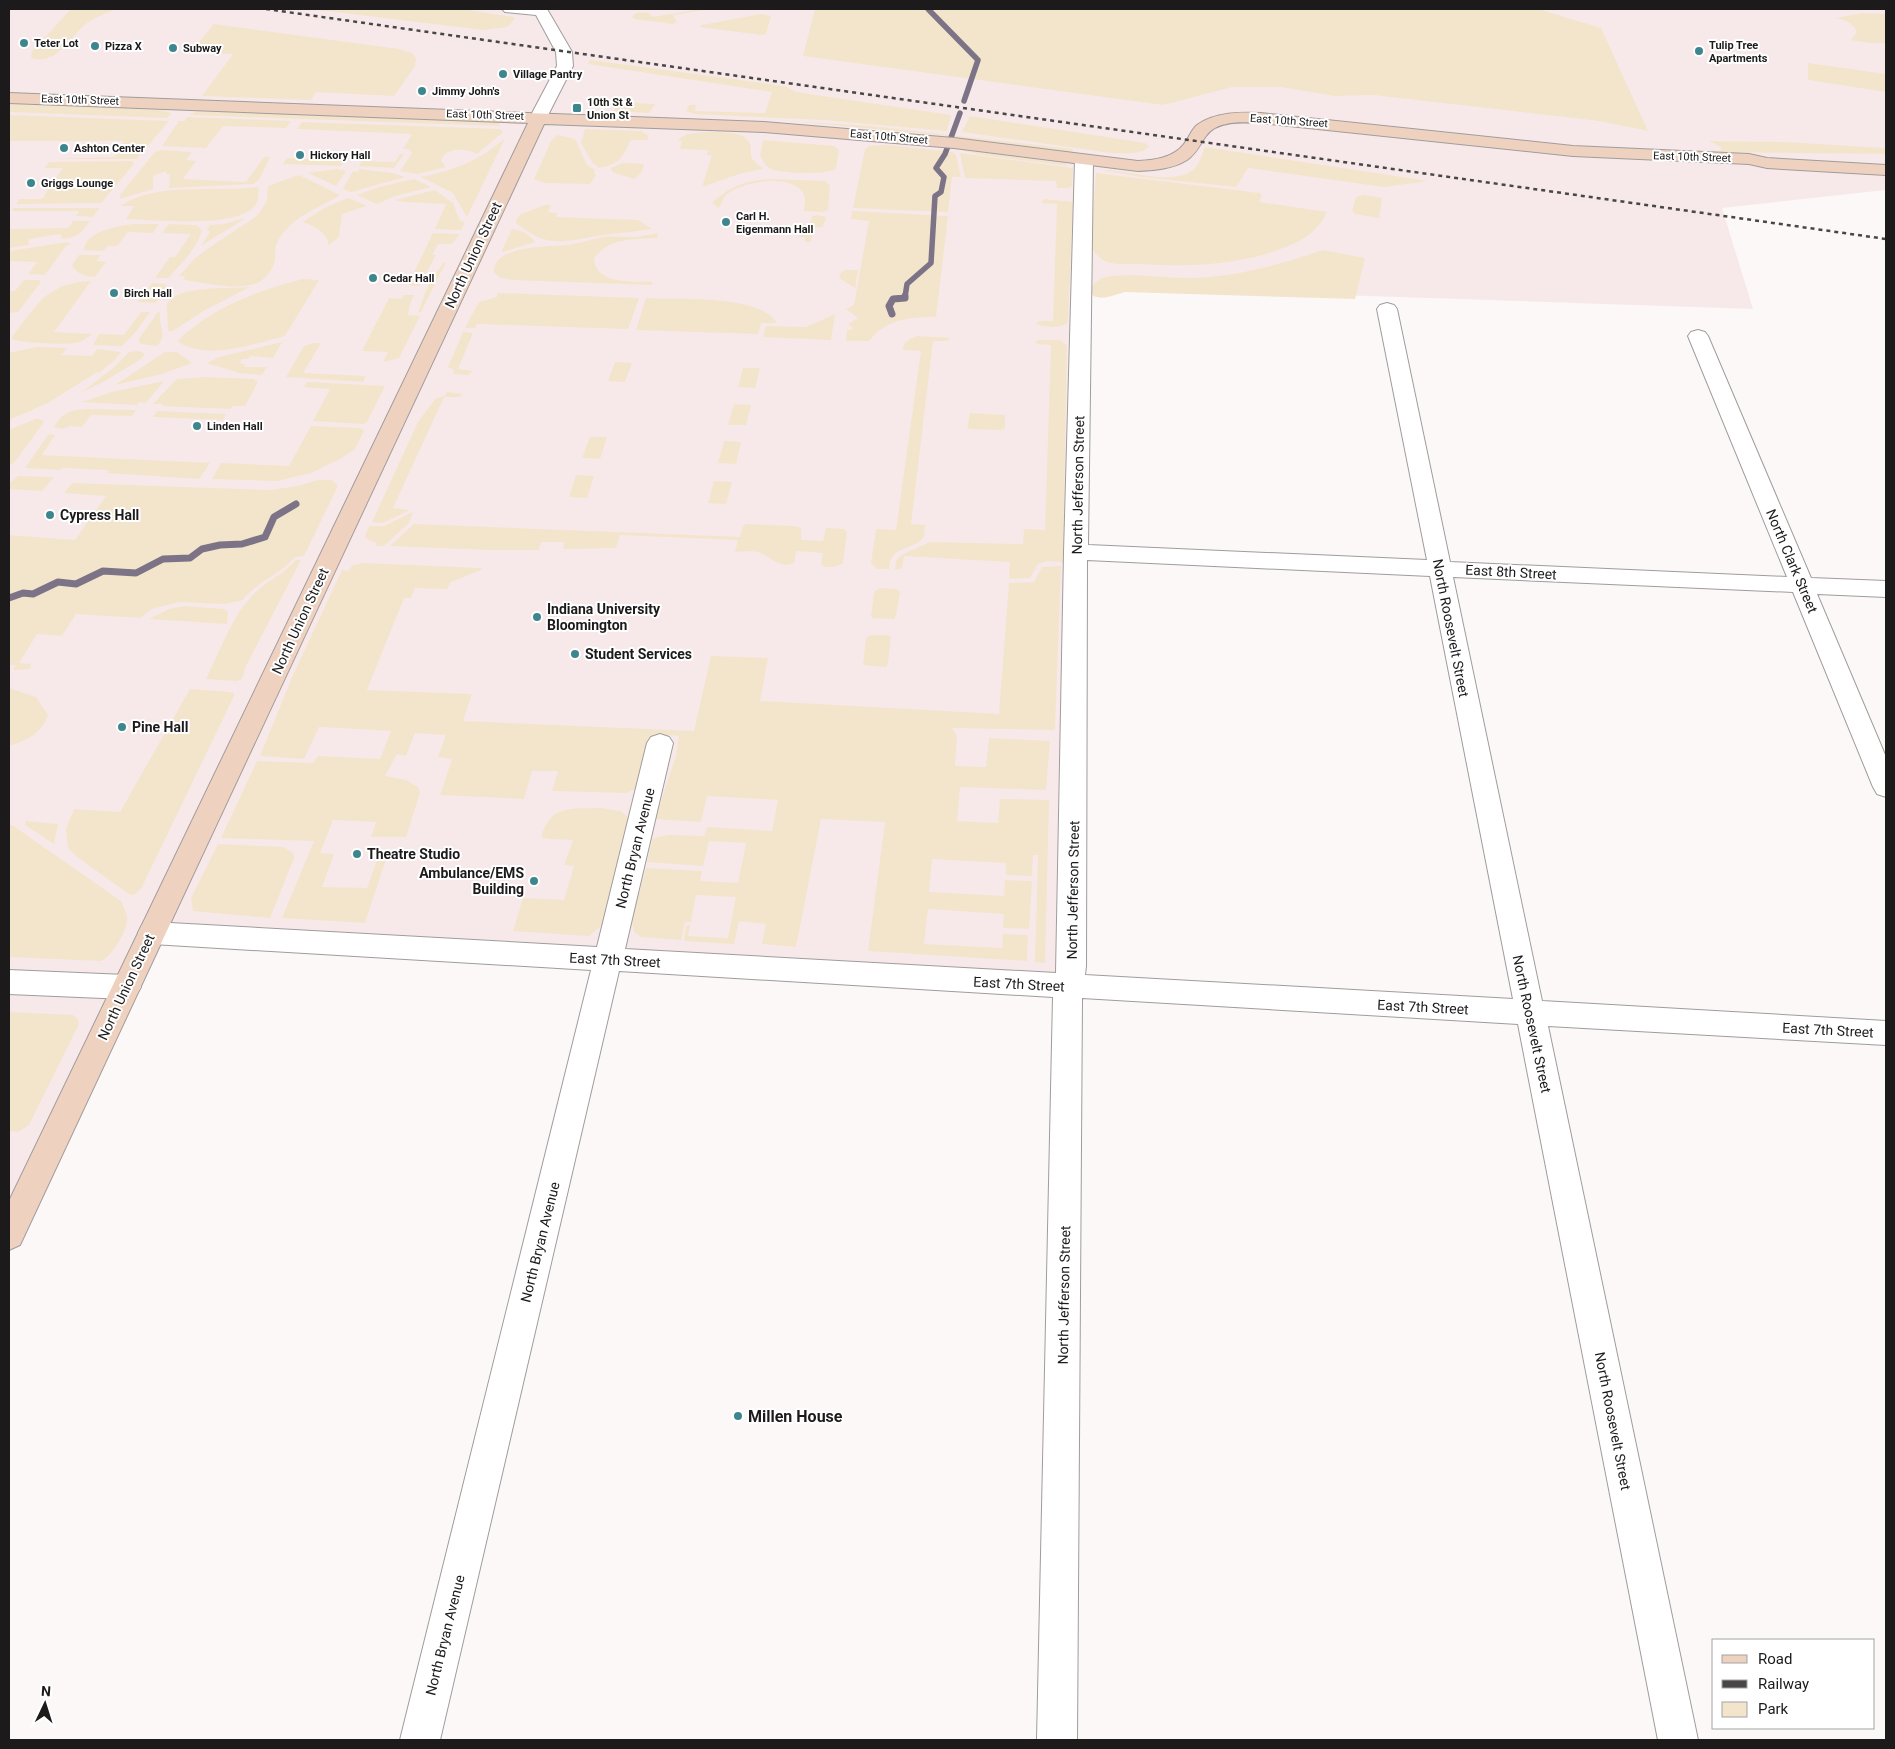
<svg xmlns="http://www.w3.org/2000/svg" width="1895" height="1749" viewBox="0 0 1895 1749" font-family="Roboto,sans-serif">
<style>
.built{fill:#f7e9e9}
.green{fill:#f3e5cb}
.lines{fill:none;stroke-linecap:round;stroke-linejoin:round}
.stream-far1{stroke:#7d7386;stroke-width:5.5}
.stream{stroke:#7d7386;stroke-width:7}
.street-casing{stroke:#a19c9c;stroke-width:2}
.secondary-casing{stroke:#a19c9c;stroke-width:2}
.street{fill:#fff;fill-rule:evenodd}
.secondary{fill:#efd1bf;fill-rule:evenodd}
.rail{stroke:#484646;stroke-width:2.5;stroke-dasharray:4 4;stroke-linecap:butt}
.poi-dot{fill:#3e868d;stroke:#fff;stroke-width:2}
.labels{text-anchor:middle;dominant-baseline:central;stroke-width:4;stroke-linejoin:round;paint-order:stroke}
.far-poi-label{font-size:11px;font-weight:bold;fill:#1c1a1a;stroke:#fff;text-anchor:start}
.far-street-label{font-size:11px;fill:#1c1a1a;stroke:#fff}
.street-label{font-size:14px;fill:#1c1a1a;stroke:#fff}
.poi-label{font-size:14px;font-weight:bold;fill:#1c1a1a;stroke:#fff;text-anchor:start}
.near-poi-label{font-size:16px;font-weight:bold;fill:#1c1a1a;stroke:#fff;text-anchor:start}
</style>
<rect width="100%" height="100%" fill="#fcf8f8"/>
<path class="built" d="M9 9H1886V190L1722 208 1753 309 1073 286 1056 979 141 926 9 1206Z"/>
<path class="green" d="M71 9H115C106 14 95 17 87 23 69 37 58 66 31 58L32 51Z
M310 9H462L514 17V20L507 27 483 30Z
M701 9H710L673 15 677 22 673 24 634 19 632 17 636 13 648 12 652 17Z
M815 9H1538L1601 28 1648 131 1599 121 1373 95 1335 96 1281 87H1232L1163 105 803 56Z
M1863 13 1886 14V43H1869L1851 40 1857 32C1854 23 1845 20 1836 18Z
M761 14 771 16 766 34 762 35 699 27 702 25Z
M214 24 399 49 412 53 416 58 415 66 394 96 316 92 311 100 202 96 233 54 191 52Z
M590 60 769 84 787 87 796 92 951 115 947 131 824 120 694 114 686 111 689 105H696L695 111 765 113 772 92 588 64Z
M1808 63 1886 74V92L1808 80Z
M618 102 655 104 649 113 614 111Z
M9 104 162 110 171 113 167 118 9 112Z
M197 111 498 122 500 126 189 115Z
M9 115 169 121 147 147H121L124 141H9Z
M970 116 1145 143 1149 146C1141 156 1123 153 1111 153L962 132Z
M187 117 291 121 286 128 223 126 206 148 162 146 179 121H185Z
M788 121 872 126 1073 149 1072 152 938 135Z
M302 122 500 129 503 132 477 154C466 148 445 147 441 161L446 167 417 174 400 171 412 153 408 149H403L412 134 297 129Z
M585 129 641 131 649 136 647 140H631C621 159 621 163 599 168L592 162 581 143Z
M704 132C716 132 743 130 749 142 752 147 750 153 752 158 754 163 760 165 763 169L742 173 702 187 712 155H707L708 150 680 149 682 141 677 140 687 134Z
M557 135 575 139 587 165 595 170 594 172 596 175 590 184 544 183 534 179 551 141Z
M505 138 467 217 453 193 421 177C452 171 481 160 505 138Z
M763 140 834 146 839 150 836 169C825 175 779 174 769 168 765 165 762 160 760 155Z
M1709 141 1783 142 1886 148V154L1720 152 1721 147Z
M887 145 953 152 956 155 961 177H952L948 212 853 208 865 149 869 146Z
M1205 147 1428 181 1384 187 1248 168 1236 187 1141 177 1102 170C1125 169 1177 188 1195 168 1200 163 1202 154 1205 147Z
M957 149 1064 163 1069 166 981 155Z
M160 150 192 152 186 160 196 161 183 179 246 182 264 157H270L259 180 253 184 169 188 170 174H166V171L153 176V189L120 199V195L155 152Z
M119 151H142L137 159H51L114 157Z
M960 153 1073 168 1072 186 1068 188H1057L1056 181 965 178Z
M400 154H404L394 168 359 166 362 161 395 162Z
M287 158 345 160 341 166 283 164Z
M132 161 134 164 101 203 16 204 19 199H42L63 168H45L49 162Z
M622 163 644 164C643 171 640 175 634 179L612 172 611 168Z
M337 169 346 171 336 186 308 173Z
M359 169 393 173 405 177 351 192 343 189 353 171 358 172Z
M1096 173 1259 193 1262 195 1259 202 1327 212C1319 229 1306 239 1288 246 1241 266 1188 267 1138 264 1128 264 1116 265 1107 262 1100 259 1095 253 1091 247Z
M299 175 340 195C318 209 291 216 278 241 274 248 276 252 275 259 274 269 267 276 260 282 237 292 208 283 184 280L185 276H179L194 259 207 249 257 216 267 201 268 186Z
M414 179 431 187 395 196 377 204 357 195 379 187Z
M770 179 826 181 830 186 828 210 823 212 804 211C804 206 806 200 804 195 795 172 741 181 726 195 723 198 721 204 719 208L712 203C730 186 746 181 770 179Z
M258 187C259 194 259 203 253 208 231 228 155 220 126 219L134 206H120C157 181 216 193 258 187Z
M435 190 453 203 460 221 465 222 461 230 435 229 446 204 404 202 395 200Z
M1364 195 1382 198 1379 218 1355 214 1352 211 1356 197Z
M348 198 367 206 342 214 339 237 328 246C330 233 313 226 303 222L324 208Z
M1044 199 1073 202 1068 321 1066 324C1059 328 1042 328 1036 323L1039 321H1053L1057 204 1042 203V200Z
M545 205H551L548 212 557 213 556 217 638 220 652 229C634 232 615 233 597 236 562 242 547 248 516 223L517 218 521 214Z
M13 208H99L93 217 76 216 79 211H12Z
M852 211 948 216 936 317C917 317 896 318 880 330 875 333 873 338 868 341H846L847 330 854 329 848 324 858 318 846 309 854 305 869 221 851 219Z
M817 215 826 217 823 227H814L811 242H805V237H798L801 224H810L812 216Z
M245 218 241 221 201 246 210 232 207 229 210 225 224 224Z
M73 221H90C80 234 79 237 62 239L61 234 28 239 29 245 9 248V229L68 228Z
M133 224H159L153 233 128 232 117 246H108L103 251 83 250C86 246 85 243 88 240 99 229 119 226 133 224Z
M169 224 196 225 202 230C197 249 181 264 168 278H155L170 257H175L191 234 162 233Z
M512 229C520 229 532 236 535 242L503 252 502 250Z
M433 233 460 234 452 244H438L432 255H436L419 286 408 285Z
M657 233 658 234 657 238C632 239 610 238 594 258 595 285 633 281 653 282L652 285 513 280 501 278 494 273C492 245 547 247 566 245 578 244 591 239 603 237 612 236 621 237 630 237 639 237 648 235 657 233Z
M68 242 71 244 66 246 45 275 28 274 37 262 9 261V251Z
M1323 250 1365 258 1355 299 1125 292C1114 295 1098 303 1089 292 1093 282 1101 277 1112 276 1140 273 1169 279 1196 278 1241 276 1281 264 1323 250Z
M79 255H101L96 261 106 262 95 277C85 276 76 274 72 265Z
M444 262H446L421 312H418L429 283Z
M846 270H858L855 288 839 278 841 272Z
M303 279 319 280 285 336C252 344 210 361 178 342 180 337 186 333 191 329 223 303 264 289 303 279Z
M24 280H39L41 282 18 312 9 313V291H15Z
M91 281 54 332 92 334C88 338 81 342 75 343 64 345 21 343 12 339V337C37 305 46 283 91 281Z
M152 283 166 284 165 286H167L156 303 138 302Z
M250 287 205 310 173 331H168L167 304C176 285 231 289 250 287Z
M498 293 639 298 628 329 477 324 475 328H465L479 302 497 297Z
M403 295H414L410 304 408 315 420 316 399 358 383 362 388 352 362 351 389 298 402 299Z
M646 298C678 300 760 294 777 323H761L758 334 636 330Z
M141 312H150L135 333 122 346 93 345 99 334 124 335Z
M158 312 160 313C158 326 169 337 156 346L141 344 138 340Z
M835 314 831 340 763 337 766 326 806 327Z
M463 332 473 333 458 369 473 371 468 375 453 374 454 370 448 367Z
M917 336 951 338 947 341H933L911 524 925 525 924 537C912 552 890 544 889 569H877L871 563 876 529 896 530 921 351 903 350C903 342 909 339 917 336Z
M1039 340H1059L1067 345 1063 562 1047 561 1038 564 1030 578 1009 579 1010 562 904 556 902 568 895 570 896 561 901 555 930 542 1023 544 1024 529 1045 530 1051 345 1037 344 1035 342Z
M282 342 273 358 250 356 248 359H242L239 363 245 364 244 367H267L262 375 239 373 207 363 219 357Z
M313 343H321L303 373 366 376 363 382 286 377 304 346Z
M36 347 67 348 61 355 92 356 97 349 121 352 115 360 99 373 97 372 48 403 9 420V353Z
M139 351 145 354 141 359 105 381 82 392 113 368 129 352Z
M165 352H177L192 363 162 374 115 385Z
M615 362 632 363 625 382 608 381Z
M743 368H760L755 388 738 387Z
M205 377 253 379 258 382 245 406H232L230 409 162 406 163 404H153L177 379Z
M164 381 146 403 139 402 137 405 82 402 112 392Z
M307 382 385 386 367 422 363 424 313 421 330 389 304 387Z
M447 392 463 394 459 397H444L393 508 410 510 383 523 372 522 418 422 435 399 445 396Z
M734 404 751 405 746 425H728Z
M86 409 136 410 132 416 91 415 82 427 70 426 63 429 54 427C62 413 70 410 86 409Z
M157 411 226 414 223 420 153 417Z
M970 413 1005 415V428L1001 430 970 429 967 428Z
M35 419H39L44 422 14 463 9 465V430Z
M311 426 361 428 364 431 355 449 340 459 311 473 277 481 212 479 221 463 289 466Z
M51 434 55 435 42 455 210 463 199 479 107 473 109 470 62 468 60 470 25 468 48 435Z
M590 437H607L600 459 582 458Z
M724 441 741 442 736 464 718 463Z
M576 475 594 476 587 498 569 497Z
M18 476 54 477 42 491 9 489V484Z
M318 480H332L338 486 304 556 295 557C280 575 256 582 243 600L226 604 179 602 152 609 140 618 76 614 62 636 37 634 19 663 31 664 30 669 13 670 16 665H9V535L75 540 106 496 64 493 72 483 271 490 298 486Z
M714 481 732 482 726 504 708 503Z
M413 512 409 523 384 546H376L377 543 367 539 365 536 369 526H384Z
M414 524 740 537 743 526 746 524 794 526 801 528V540L823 541 826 528 844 529 847 532 843 563C836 567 829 569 821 565L823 553 796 551 794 563C779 569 773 558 760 553 753 550 742 552 735 552L738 540 620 535 616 548 563 549 564 542H541L539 550H489L390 546Z
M296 560H301L246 666 242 679 237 681 206 679C219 653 232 617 251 597 264 582 283 575 296 560Z
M363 563 482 568 481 570 451 582 447 589 415 588 411 598H404L367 690 472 694 463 721 694 731 711 656 768 658 760 701 999 714 1009 583 1034 582 1042 567 1061 566 1055 730 952 728 957 736 955 766 986 767 989 738 1050 741 1046 790 960 787 957 821 998 823 1000 799 1049 800 1045 963 1035 962 1038 855H1033L1032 876 1006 875V863L932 859 929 892 1004 896 1005 880 1032 881 1029 929 1003 928 1004 914 928 909 924 944 1002 948 1003 934 1028 935 1027 961 868 951 885 822 821 819 796 947 762 944 766 924 739 921 734 944 684 941 686 926 690 925 688 936 728 938 736 897 696 895 691 922H685L681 940 641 937 634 932 632 920 646 868 702 871 700 881 738 883 746 843 709 841 703 866 647 862 653 838 668 835 704 836 707 827 772 831 778 800 707 796 701 822 655 819 676 756 679 736 653 734 639 787 626 793 552 791 558 771H532L524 799 440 795 452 759 438 757 446 735 415 733 406 756 397 754 385 776 406 780 419 788 420 793 406 837H371L376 822 333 820 320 853 334 854 322 887 367 888 378 858 386 859 365 923 282 918 314 841 221 838 257 761 313 763 318 756 380 759 391 731 319 727 304 759 260 756 293 675 342 570 348 571 353 565Z
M880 588 896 589 900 592 896 615 894 619 873 618 871 616 874 592Z
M184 606 224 609 228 612 227 624 149 619 169 609Z
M871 635H888L891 637 888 663 886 667 863 665 866 638Z
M9 688 36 697 48 715C42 733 26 741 9 746Z
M190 689 230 692 234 693V696L141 889 134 895 129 894 77 857 68 848 66 829 74 809 120 812Z
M600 808 620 811 629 818 631 825 602 925 589 936 513 931 523 898 564 900 574 866 564 865 573 840 548 839 541 837C551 804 571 809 600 808Z
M26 821 58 824 54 844 25 825Z
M12 825 121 901C124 908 128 914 127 921 126 933 112 956 101 961L9 957V826Z
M218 844 284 847 293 853 294 858 270 918 193 911 191 898Z
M9 1012 73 1015 78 1019 79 1024 29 1125 18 1132 9 1131Z"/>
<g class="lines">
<path class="stream-far1" d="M928 9 978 60 964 101
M905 297 907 284 931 263 935 196 941 192 944 177 936 168 945 154 960 113"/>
<path class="stream" d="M892 314 889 306 893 299 905 298V296
M9 598 23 593 33 594 58 582 76 584 103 571 136 573 163 559 190 558 202 549 220 545 242 544 265 537 274 517 296 504"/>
<defs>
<path id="street" d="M502 9H547L572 52 573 66 545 121H533L530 117 557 66 556 52 536 15 505 12Z
M1084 155 1090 156 1093 160 1088 545 1427 560 1377 309 1380 305 1387 303 1394 305 1397 309 1450 562 1787 577 1688 336 1691 332 1698 330 1705 332 1708 336 1811 578 1886 581V597L1817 594 1886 757V797L1877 794 1873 787 1793 592 1453 577 1542 1001 1886 1021V1045L1548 1026 1698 1740H1658L1518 1024 1082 998 1077 1740H1037L1053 997 619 971 440 1740H400L591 970 152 944 142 941 138 933 142 925 152 922 597 947 647 743 651 737 660 734 669 737 673 743 625 949 1056 973 1064 552 1075 160 1078 156ZM1087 560 1430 576 1513 999 1085 975 1086 966Z
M9 970 126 975 136 979 141 987 136 995 126 999 9 994Z"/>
<path id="secondary" d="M9 93 764 122 954 138 1138 161C1154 160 1173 158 1184 144 1189 138 1191 130 1197 125 1215 112 1241 112 1261 113L1573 146 1749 154 1767 158 1886 165V175L1767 168 1749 164 1573 156 1261 123C1244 122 1217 120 1206 136 1200 144 1197 153 1187 160 1173 169 1154 170 1138 171L954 148 764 132 544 124 20 1245 9 1250V1201L528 123 9 103Z"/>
</defs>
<use href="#street" class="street-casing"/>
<use href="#secondary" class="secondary-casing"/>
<use href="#street" class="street"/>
<use href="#secondary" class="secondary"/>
<path class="rail" d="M266 9 1886 239"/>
</g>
<g class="poi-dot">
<circle cx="24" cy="43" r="5"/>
<circle cx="95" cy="46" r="5"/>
<circle cx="173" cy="48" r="5"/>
<circle cx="1699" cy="51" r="5"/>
<circle cx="503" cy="74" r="5"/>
<circle cx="422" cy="91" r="5"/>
<rect x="572" y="103" width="10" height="10" rx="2.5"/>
<circle cx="64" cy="148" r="5"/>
<circle cx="300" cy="155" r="5"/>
<circle cx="31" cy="183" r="5"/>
<circle cx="726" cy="222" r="5"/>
<circle cx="373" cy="278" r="5"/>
<circle cx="114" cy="293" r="5"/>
<circle cx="197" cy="426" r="5"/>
<circle cx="50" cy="515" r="5"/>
<circle cx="537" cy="617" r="5"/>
<circle cx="575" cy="654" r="5"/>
<circle cx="122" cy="727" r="5"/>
<circle cx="357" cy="854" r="5"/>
<circle cx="534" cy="881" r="5"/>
<circle cx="738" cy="1416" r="5"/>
</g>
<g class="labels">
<g class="far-poi-label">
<text x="34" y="43">Teter Lot</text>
<text x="1709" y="45">Tulip Tree<tspan x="1709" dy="13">Apartments</tspan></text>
<text x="105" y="46">Pizza X</text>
<text x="183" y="48">Subway</text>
<text x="513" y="74">Village Pantry</text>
<text x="432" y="91">Jimmy John's</text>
<text x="587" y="102">10th St &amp;<tspan x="587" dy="13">Union St</tspan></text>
<text x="74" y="148">Ashton Center</text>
<text x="310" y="155">Hickory Hall</text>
<text x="41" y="183">Griggs Lounge</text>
<text x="736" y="216">Carl H.<tspan x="736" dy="13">Eigenmann Hall</tspan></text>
<text x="383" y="278">Cedar Hall</text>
<text x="124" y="293">Birch Hall</text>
<text x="207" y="426">Linden Hall</text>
</g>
<g class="far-street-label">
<text transform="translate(80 100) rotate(2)">East 10th Street</text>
<text transform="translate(485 115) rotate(2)">East 10th Street</text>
<text transform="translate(1289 121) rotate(4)">East 10th Street</text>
<text transform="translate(889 137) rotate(5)">East 10th Street</text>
<text transform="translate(1692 157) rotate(2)">East 10th Street</text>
</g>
<g class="street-label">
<text transform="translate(473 255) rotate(-65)">North Union Street</text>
<text transform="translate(1078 485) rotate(-89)">North Jefferson Street</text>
<text transform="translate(1792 561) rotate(67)">North Clark Street</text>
<text transform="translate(1511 572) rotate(3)">East 8th Street</text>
<text transform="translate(300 621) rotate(-65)">North Union Street</text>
<text transform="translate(1451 628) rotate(79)">North Roosevelt Street</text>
<text transform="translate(635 848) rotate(-76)">North Bryan Avenue</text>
<text transform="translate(1073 890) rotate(-89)">North Jefferson Street</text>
<text transform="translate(615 960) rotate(3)">East 7th Street</text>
<text transform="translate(1019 984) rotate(3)">East 7th Street</text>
<text transform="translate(126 987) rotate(-65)">North Union Street</text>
<text transform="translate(1423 1007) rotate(3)">East 7th Street</text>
<text transform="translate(1532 1024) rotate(78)">North Roosevelt Street</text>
<text transform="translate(1828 1030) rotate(3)">East 7th Street</text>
<text transform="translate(540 1242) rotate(-76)">North Bryan Avenue</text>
<text transform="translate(1064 1295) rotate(-89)">North Jefferson Street</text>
<text transform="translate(1613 1421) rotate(79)">North Roosevelt Street</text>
<text transform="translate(445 1635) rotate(-76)">North Bryan Avenue</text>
</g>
<g class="poi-label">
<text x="60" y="515">Cypress Hall</text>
<text x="547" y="609">Indiana University<tspan x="547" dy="16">Bloomington</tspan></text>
<text x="585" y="654">Student Services</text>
<text x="132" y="727">Pine Hall</text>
<text x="367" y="854">Theatre Studio</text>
<text x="524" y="873" text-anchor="end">Ambulance/EMS<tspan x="524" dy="16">Building</tspan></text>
</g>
<g class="near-poi-label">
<text x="748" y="1416">Millen House</text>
</g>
</g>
<rect width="1895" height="1749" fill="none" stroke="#1c1a1a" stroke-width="20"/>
<rect x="1712" y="1639" width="162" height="90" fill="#ffffff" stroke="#a4a3a3"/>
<rect x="1722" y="1655" width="25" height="8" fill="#efd1bf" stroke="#a4a3a3"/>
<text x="1758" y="1664" font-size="15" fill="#1c1a1a">Road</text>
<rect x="1722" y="1680" width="25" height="8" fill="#484646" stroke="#a4a3a3"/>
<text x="1758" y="1689" font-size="15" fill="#1c1a1a">Railway</text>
<rect x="1722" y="1702" width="25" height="15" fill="#f3e5cb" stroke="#a4a3a3"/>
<text x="1758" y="1714" font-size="15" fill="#1c1a1a">Park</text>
<g transform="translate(45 1704) rotate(4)" stroke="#ffffff" stroke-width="4" paint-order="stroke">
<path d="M0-4L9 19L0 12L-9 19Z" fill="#1c1a1a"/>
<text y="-8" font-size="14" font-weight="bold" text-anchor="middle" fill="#1c1a1a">N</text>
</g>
</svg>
